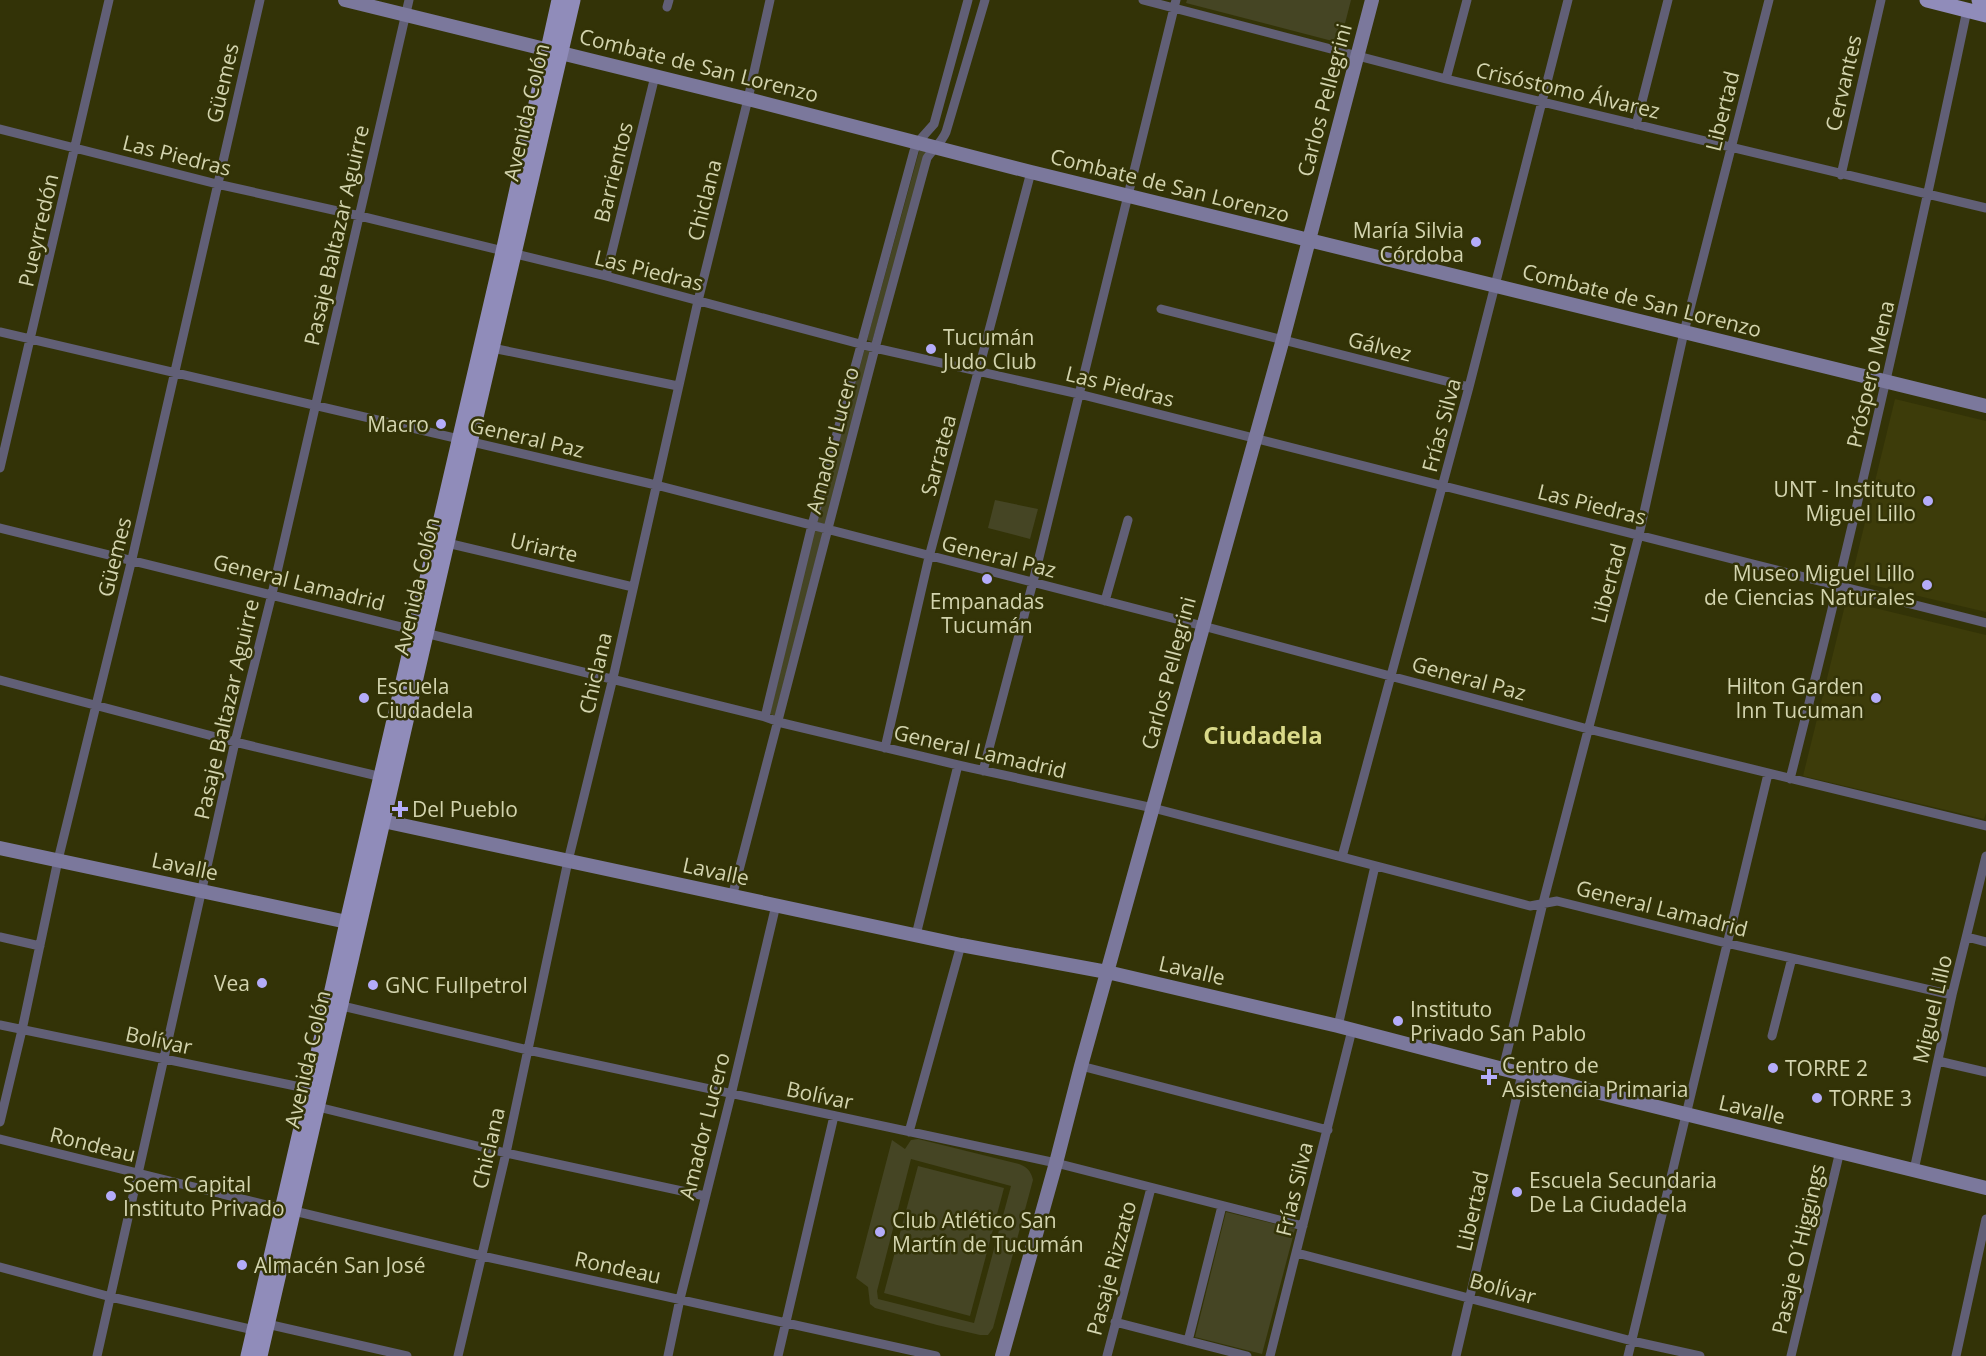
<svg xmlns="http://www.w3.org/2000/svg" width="1986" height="1356" viewBox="0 0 1986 1356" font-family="'Open Sans',sans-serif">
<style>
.built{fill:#3d3c0a}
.green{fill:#454524;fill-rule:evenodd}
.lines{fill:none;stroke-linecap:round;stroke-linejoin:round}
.street{stroke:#615f76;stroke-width:9}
.secondary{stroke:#7b789c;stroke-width:14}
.primary{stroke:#908cba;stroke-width:15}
.poi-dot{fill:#b4acf9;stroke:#333307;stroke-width:2}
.labels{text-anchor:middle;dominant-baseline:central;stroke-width:5;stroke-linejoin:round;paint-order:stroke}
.street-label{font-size:21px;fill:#d3d4ae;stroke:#333307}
.poi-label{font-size:21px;fill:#d3d4ae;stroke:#333307;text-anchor:start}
.quarter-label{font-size:24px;font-weight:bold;fill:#d9d989;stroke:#333307}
</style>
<rect width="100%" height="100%" fill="#333307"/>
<path class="built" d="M1895 399 1986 421V612L1851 580Z
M1846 601 1986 635V813L1984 819 1803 776Z"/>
<path class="green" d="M1187 0H1351L1340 43 1186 3Z
M920 148 927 150 872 342 867 340Z
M865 348 871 350 825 525 817 522Z
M995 500 1038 509 1030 539 988 528Z
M814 530 823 532 775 716 770 714Z
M918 1139 1019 1164C1027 1167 1031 1171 1033 1180L993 1328 988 1335H980L937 1325 875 1308 870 1304 868 1287 856 1278 892 1140 905 1149 911 1140ZM911 1159 1011 1186 974 1323 878 1299 877 1291Z
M918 1166 1004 1188 970 1316 884 1293Z
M1226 1212 1295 1229 1262 1354 1195 1337Z"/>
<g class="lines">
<path class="street" d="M1143 0 1446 79 1986 208
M667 7 669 0
M1446 79 1467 0
M1636 125 1668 0
M0 129 217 184 360 216 606 276 875 348 1079 394 1986 623
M1841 175 1881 0
M606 276 655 76
M1161 309 1469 387
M0 332 656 485 1203 626 1588 729 1986 826
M492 348 678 386
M0 468 109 0
M0 528 765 717 782 723 958 765 1153 808 1530 906 1557 901 1726 943 1952 995
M447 543 633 587
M1105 601 1128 520
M0 680 235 742 382 777
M765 717 812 525 914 151 917 143 934 124 968 0
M885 748 929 557 1031 172
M983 771 1033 582 1176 0
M1790 779C1855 523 1913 267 1967 10
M1342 857 1469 387 1568 0
M732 897 875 348 927 158C933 149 942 142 946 132L985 0
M916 935 958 765
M0 937 40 946
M1967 937 1986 942
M338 1005 528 1050 1056 1163 1303 1226
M0 1025 310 1089
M1338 1026 1375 866
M1772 1036 1792 958
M1938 1061 1986 1072
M1081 1066 1328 1130
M1503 1069 1543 903 1639 535 1684 332 1769 0
M318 1107 506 1153 705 1196
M0 1122 22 1030 58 860 132 559 260 0
M909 1132 961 945
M0 1139 283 1209
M1914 1170 1952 995 1986 856
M294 1211 482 1256 936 1356
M1297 1253 1632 1341 1700 1356
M0 1267 111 1297 254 1330
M1115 1322 1247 1356
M267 1324 407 1356
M1188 1341 1222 1206
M97 1356 235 742 272 594 409 0
M458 1356 506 1153 568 861 613 678 698 301 748 99 770 0
M668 1356 680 1299 731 1095 776 905
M778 1356 834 1116
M1107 1356 1151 1188
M1270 1356 1352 1030
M1456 1356 1522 1074
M1628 1356 1768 774
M1791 1356 1840 1151
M1956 1356 1986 1219"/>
<path class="secondary" d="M345 0 748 99 1031 172 1986 406
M383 821 961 945 1107 972 1338 1026 1503 1069 1986 1188
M0 848 347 922
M1002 1356 1056 1163 1081 1066 1283 339 1372 0"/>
<path class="primary" d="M1927 0 1986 15
M1979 0 1986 2
M248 1356 310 1089 347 922 503 252 559 0
M260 1356 470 443 573 0"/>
</g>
<g class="poi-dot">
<circle cx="1476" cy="242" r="6"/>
<circle cx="931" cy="349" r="6"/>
<circle cx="441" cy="424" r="6"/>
<circle cx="1928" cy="501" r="6"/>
<circle cx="987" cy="579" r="6"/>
<circle cx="1927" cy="585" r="6"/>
<circle cx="364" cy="698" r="6"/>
<circle cx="1876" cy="698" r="6"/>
<path d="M397 800h6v6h6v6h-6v6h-6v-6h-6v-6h6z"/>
<circle cx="262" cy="983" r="6"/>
<circle cx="373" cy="985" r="6"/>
<circle cx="1398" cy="1021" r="6"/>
<circle cx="1773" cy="1068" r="6"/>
<path d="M1486 1068h6v6h6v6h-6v6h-6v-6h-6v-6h6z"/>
<circle cx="1817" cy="1098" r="6"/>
<circle cx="1517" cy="1192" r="6"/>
<circle cx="111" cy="1196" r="6"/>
<circle cx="880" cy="1232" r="6"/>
<circle cx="242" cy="1265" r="6"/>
</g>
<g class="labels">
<g class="street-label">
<text transform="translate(699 65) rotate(14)">Combate de San Lorenzo</text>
<text transform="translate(222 83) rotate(-77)">Güemes</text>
<text transform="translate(1843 83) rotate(-77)">Cervantes</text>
<text transform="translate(1568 90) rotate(13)">Crisóstomo Álvarez</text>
<text transform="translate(1324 100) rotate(-75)">Carlos Pellegrini</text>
<text transform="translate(1722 111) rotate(-76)">Libertad</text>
<text transform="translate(526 112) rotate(-77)">Avenida Colón</text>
<text transform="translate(177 155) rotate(14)">Las Piedras</text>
<text transform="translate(613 172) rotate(-76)">Barrientos</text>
<text transform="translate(1170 185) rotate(14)">Combate de San Lorenzo</text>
<text transform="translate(704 200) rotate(-76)">Chiclana</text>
<text transform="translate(38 230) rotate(-77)">Pueyrredón</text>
<text transform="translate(336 235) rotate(-77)">Pasaje Baltazar Aguirre</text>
<text transform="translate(649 270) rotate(14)">Las Piedras</text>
<text transform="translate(1642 300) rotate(14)">Combate de San Lorenzo</text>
<text transform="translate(1380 346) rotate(14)">Gálvez</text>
<text transform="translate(1870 374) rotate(-77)">Próspero Mena</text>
<text transform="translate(1120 386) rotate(14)">Las Piedras</text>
<text transform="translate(1441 425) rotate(-75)">Frías Silva</text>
<text transform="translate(527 437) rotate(13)">General Paz</text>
<text transform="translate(832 440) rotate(-75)">Amador Lucero</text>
<text transform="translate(938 455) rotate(-75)">Sarratea</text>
<text transform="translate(1592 504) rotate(14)">Las Piedras</text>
<text transform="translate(544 547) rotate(13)">Uriarte</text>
<text transform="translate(999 556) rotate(14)">General Paz</text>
<text transform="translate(114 557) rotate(-76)">Güemes</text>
<text transform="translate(299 582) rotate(14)">General Lamadrid</text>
<text transform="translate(1608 583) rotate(-75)">Libertad</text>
<text transform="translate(416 586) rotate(-77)">Avenida Colón</text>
<text transform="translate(595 673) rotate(-77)">Chiclana</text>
<text transform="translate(1168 673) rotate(-75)">Carlos Pellegrini</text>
<text transform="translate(1469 678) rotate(15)">General Paz</text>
<text transform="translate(226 709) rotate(-77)">Pasaje Baltazar Aguirre</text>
<text transform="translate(980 751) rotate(13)">General Lamadrid</text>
<text transform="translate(185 866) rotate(12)">Lavalle</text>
<text transform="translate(716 871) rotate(12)">Lavalle</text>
<text transform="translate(1662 908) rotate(14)">General Lamadrid</text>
<text transform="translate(1192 970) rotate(13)">Lavalle</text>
<text transform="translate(1932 1009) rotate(-77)">Miguel Lillo</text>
<text transform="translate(159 1040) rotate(12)">Bolívar</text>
<text transform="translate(307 1059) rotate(-77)">Avenida Colón</text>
<text transform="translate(820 1095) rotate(12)">Bolívar</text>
<text transform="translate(1752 1109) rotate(13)">Lavalle</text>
<text transform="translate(704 1126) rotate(-76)">Amador Lucero</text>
<text transform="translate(93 1144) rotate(14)">Rondeau</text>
<text transform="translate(488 1148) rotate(-77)">Chiclana</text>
<text transform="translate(1294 1189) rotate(-76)">Frías Silva</text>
<text transform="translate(1472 1211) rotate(-77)">Libertad</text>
<text transform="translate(1798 1249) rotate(-77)">Pasaje O´Higgings</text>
<text transform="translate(618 1267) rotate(12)">Rondeau</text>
<text transform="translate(1111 1268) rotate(-75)">Pasaje Rizzato</text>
<text transform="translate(1503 1288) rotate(15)">Bolívar</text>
</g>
<g class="poi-label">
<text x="1464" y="230" text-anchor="end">María Silvia<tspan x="1464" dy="24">Córdoba</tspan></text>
<text x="943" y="337">Tucumán<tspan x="943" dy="24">Judo Club</tspan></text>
<text x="429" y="424" text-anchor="end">Macro</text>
<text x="1916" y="489" text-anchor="end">UNT - Instituto<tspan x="1916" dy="24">Miguel Lillo</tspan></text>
<text x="1915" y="573" text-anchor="end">Museo Miguel Lillo<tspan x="1915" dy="24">de Ciencias Naturales</tspan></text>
<text x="987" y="601" text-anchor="middle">Empanadas<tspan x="987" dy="24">Tucumán</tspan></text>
<text x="376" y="686">Escuela<tspan x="376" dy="24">Ciudadela</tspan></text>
<text x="1864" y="686" text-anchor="end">Hilton Garden<tspan x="1864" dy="24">Inn Tucuman</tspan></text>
<text x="412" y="809">Del Pueblo</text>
<text x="250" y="983" text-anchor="end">Vea</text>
<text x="385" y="985">GNC Fullpetrol</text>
<text x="1410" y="1009">Instituto<tspan x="1410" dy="24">Privado San Pablo</tspan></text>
<text x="1502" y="1065">Centro de<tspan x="1502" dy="24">Asistencia Primaria</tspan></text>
<text x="1785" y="1068">TORRE 2</text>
<text x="1829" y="1098">TORRE 3</text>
<text x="1529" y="1180">Escuela Secundaria<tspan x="1529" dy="24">De La Ciudadela</tspan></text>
<text x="123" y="1184">Soem Capital<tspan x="123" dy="24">Instituto Privado</tspan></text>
<text x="892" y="1220">Club Atlético San<tspan x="892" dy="24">Martín de Tucumán</tspan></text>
<text x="254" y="1265">Almacén San José</text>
</g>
<g class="quarter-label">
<text x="1263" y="734">Ciudadela</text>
</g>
</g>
</svg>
